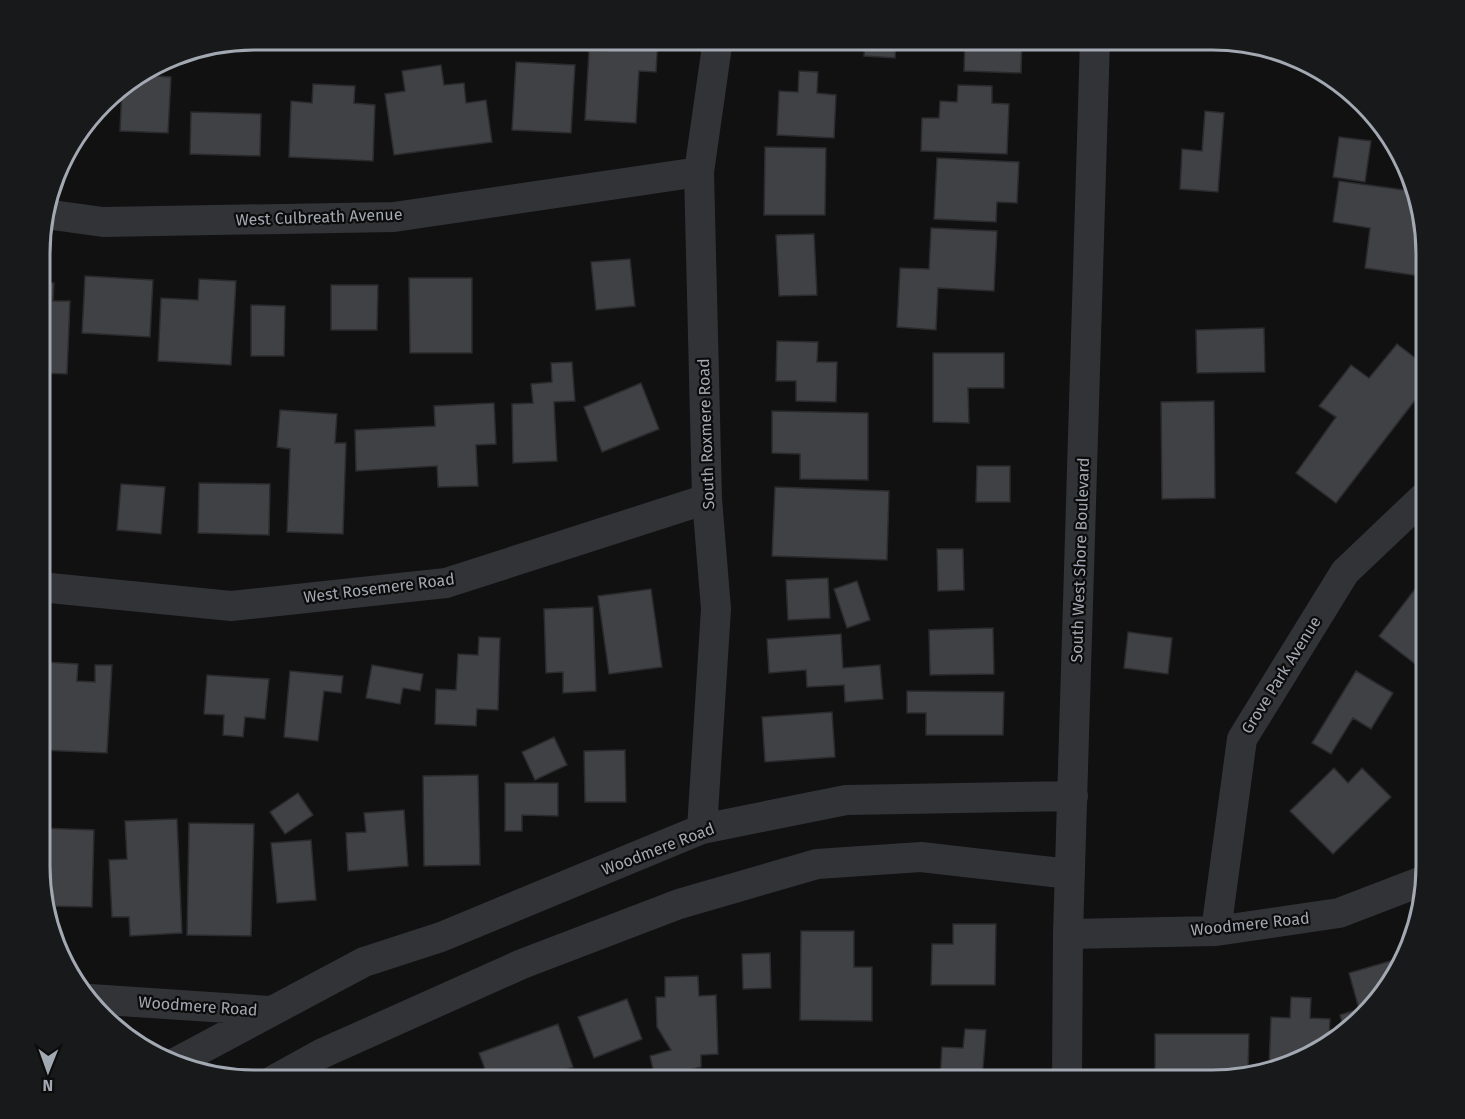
<svg xmlns="http://www.w3.org/2000/svg" width="1465" height="1119" viewBox="0 0 1465 1119" font-family="'Fira Sans',sans-serif">
<style>
.building{fill:#404145;stroke:#2b2b2e;stroke-width:1.5}
.lines{fill:none;stroke-linecap:round;stroke-linejoin:round}
.minor{stroke:#323337;stroke-width:30}
.labels{text-anchor:middle;dominant-baseline:central;stroke-width:4.5;stroke-linejoin:round;paint-order:stroke}
.street-label{font-size:16px;fill:#a3a9b2;stroke:#0c0c0d}
.rim{fill:none;stroke:#a3a9b2;stroke-width:3}
</style>
<rect width="100%" height="100%" fill="#111112"/>
<path class="building" d="M606 39H658L656 72 639 71 636 123 585 120 589 51H606Z
M784 39H827L826 48 784 45Z
M865 39H896L895 58 864 56Z
M965 39H1022L1021 73 964 71Z
M516 62 575 65 571 133 512 130Z
M441 65 444 85 464 83 466 103 486 100 492 142 394 155 385 94 405 91 402 71Z
M799 71 818 72 817 93 836 95 834 138 777 135 779 91 798 92Z
M141 75 171 77 168 133 120 131 122 86Z
M313 84 355 86 354 103 375 105 373 161 289 157 291 101 312 103Z
M958 85 992 86V103L1009 104 1007 154 921 151 922 118H939L940 101 957 102Z
M1205 111 1224 113 1218 192 1180 189 1182 149 1202 151Z
M191 112 261 114 260 156 190 154Z
M89 121 87 138 75 137Z
M1339 137 1371 141 1365 182 1333 177Z
M765 147 826 148 825 215H764Z
M937 158 1019 162 1017 203 997 202 996 222 934 219Z
M1339 181 1411 191 1426 253V277L1365 268 1370 228 1333 222Z
M931 228 997 231 994 291 938 288 936 330 897 327 900 268 929 269Z
M814 234 817 295 779 296 776 235Z
M630 259 635 306 596 310 591 262Z
M85 276 153 280 150 337 82 333Z
M409 278H472V353H410Z
M199 279 236 281 231 365 158 361 161 298 198 300Z
M41 282 54 283 53 301H70L67 374 41 373Z
M331 285H378L377 330H331Z
M251 305 285 306 284 356H251Z
M1264 328 1265 372 1197 373 1196 330Z
M777 341 818 342 817 362H837L836 402 796 401V381H776Z
M1397 344 1426 366V386L1336 503 1296 473 1336 417 1319 406 1351 365 1369 378Z
M933 353H1004V388H968L969 423 933 422Z
M572 362 575 401 554 402 557 461 513 463 512 404 533 403 531 384 552 382 551 363Z
M641 383 659 429 602 452 584 407Z
M1214 401 1215 498 1162 499 1161 402Z
M494 403 496 444 476 445 478 486 438 487 437 466 356 471 355 430 435 426 434 406Z
M280 410 337 414 335 443H346L343 534 287 532 290 449 277 447Z
M772 411 868 413V480L800 479V454L772 453Z
M977 466H1010V502H976Z
M199 483 270 484 269 535 198 533Z
M121 484 165 487 161 534 117 530Z
M775 487 889 491 887 560 772 556Z
M937 549H963L964 590 938 591Z
M828 578 830 618 788 620 786 580Z
M857 581 870 620 847 628 834 589Z
M651 589 662 667 609 674 598 596Z
M1415 589 1426 597V667L1423 670 1379 636Z
M593 607 596 691 563 693V672L546 673 544 609Z
M993 628 994 674 930 675 929 630Z
M1128 632 1172 638 1168 674 1124 668Z
M841 634 843 668 880 665 883 699 845 702 844 685 807 687 806 670 769 673 767 639Z
M479 637 500 638 498 710 477 709 476 726 435 724 436 689 456 690 458 654 478 655Z
M45 662 78 664 77 681 95 682V665H112L107 753 40 750Z
M372 665 423 674 420 691 403 688 400 704 366 698Z
M290 671 343 676 341 693 324 691 318 741 284 737Z
M1356 671 1393 693 1371 729 1353 718 1331 754 1312 743Z
M207 675 269 679 265 719 245 717 243 737 223 735 224 715 204 714Z
M907 691 1004 692 1003 735H926V713H907Z
M832 712 835 757 765 762 762 717Z
M1426 718V741L1417 722Z
M554 737 567 765 535 780 522 752Z
M625 750 626 802H585L584 751Z
M1334 768 1348 783 1362 768 1391 797 1333 854 1290 811Z
M478 775 480 865 424 866 423 776Z
M505 783H558V816L522 815V831H505Z
M298 793 313 815 285 834 270 812Z
M404 810 408 866 348 871 346 833 366 832 364 813Z
M177 819 182 933 130 936 129 917H112L109 860 127 859 125 821Z
M189 823 254 824 251 936 187 935Z
M40 828 94 830 92 907 46 906 39 880Z
M311 840 316 900 277 903 271 843Z
M953 924H996L995 985H931L932 944H953Z
M801 931H854V967H872V1021L800 1020Z
M770 953 771 988 743 989 742 954Z
M1404 957 1373 1007 1344 1029 1340 1015 1359 1009 1349 973Z
M698 976 699 996 716 995 718 1054 701 1055V1067L655 1078 650 1056 671 1050 657 1027 656 997H665V977Z
M1291 997 1311 998 1310 1018 1330 1019 1329 1040 1306 1058 1269 1067 1271 1017 1290 1018Z
M627 999 642 1039 594 1058 578 1017Z
M558 1024 573 1067 537 1080H489L479 1053Z
M965 1029 986 1030 982 1080H940L942 1047 963 1048Z
M1155 1034H1249L1248 1071 1212 1080H1155Z
M808 1072 867 1073V1080H808Z"/>
<g class="lines">
<path class="minor" d="M45 214 103 222 394 217 699 172
M40 587 231 606 446 583 707 499
M702 829 716 609 707 499 699 172 718 39
M1216 931 1242 739 1345 572 1426 495
M1068 934 1216 931 1339 913 1425 880
M90 999 270 1011
M173 1064 364 962 441 937 702 829 846 800 1073 796
M274 1080 323 1053 522 964 679 904 817 864 921 857 1070 874
M1067 1080 1068 934 1095 39"/>
</g>
<g class="labels">
<g class="street-label">
<text transform="translate(319 217) rotate(-2)">West Culbreath Avenue</text>
<text transform="translate(706 434) rotate(-92)">South Roxmere Road</text>
<text transform="translate(1080 560) rotate(-88)">South West Shore Boulevard</text>
<text transform="translate(379 588) rotate(-7)">West Rosemere Road</text>
<text transform="translate(1281 675) rotate(-58)">Grove Park Avenue</text>
<text transform="translate(658 849) rotate(-21)">Woodmere Road</text>
<text transform="translate(1250 924) rotate(-6)">Woodmere Road</text>
<text transform="translate(198 1006) rotate(4)">Woodmere Road</text>
</g>
</g>
<path d="M0 0H1465V1119H0ZM254 50H1212A204 204 0 0 1 1416 254V866A204 204 0 0 1 1212 1070H254A204 204 0 0 1 50 866V254A204 204 0 0 1 254 50Z" fill="#18191a" fill-rule="evenodd"/>
<path class="rim" d="M254 50H1212A204 204 0 0 1 1416 254V866A204 204 0 0 1 1212 1070H254A204 204 0 0 1 50 866V254A204 204 0 0 1 254 50Z"/>
<g transform="translate(48 1071) rotate(181)" stroke="#0c0c0d" stroke-width="4.5" paint-order="stroke">
<path d="M0-4.5L10 22L0 15L-10 22Z" fill="#a3a9b2"/>
<text y="-9" font-size="16" font-weight="bold" text-anchor="middle" fill="#a3a9b2">N</text>
</g>
</svg>
